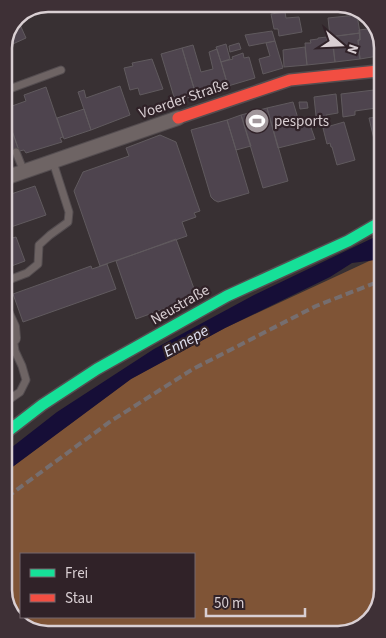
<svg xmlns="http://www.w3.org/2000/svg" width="386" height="638" viewBox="0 0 386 638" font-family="'Source Sans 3',sans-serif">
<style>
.forest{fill:#7f5436;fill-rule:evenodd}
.water{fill:#160e37}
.building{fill:#4e444e;stroke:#605a5e}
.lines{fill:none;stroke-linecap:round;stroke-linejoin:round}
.lane-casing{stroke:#544d50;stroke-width:9}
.street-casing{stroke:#544d50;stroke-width:16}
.fast-casing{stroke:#544d50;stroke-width:14}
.jam-casing{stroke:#544d50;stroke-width:14}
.lane{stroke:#6e6464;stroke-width:7}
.street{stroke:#6e6464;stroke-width:14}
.fast{stroke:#16e098;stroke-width:11}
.jam{stroke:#f24e42;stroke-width:11}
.rail{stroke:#766e6f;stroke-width:4;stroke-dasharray:8 4;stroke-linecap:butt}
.labels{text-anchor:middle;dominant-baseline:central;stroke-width:4.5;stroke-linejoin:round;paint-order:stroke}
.street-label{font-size:15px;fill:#d9cfd3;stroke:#302228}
.poi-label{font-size:15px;fill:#d9cfd3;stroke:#302228;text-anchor:start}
.water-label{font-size:16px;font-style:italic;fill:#e2e3f3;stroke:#302228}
.rim{fill:none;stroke:#d9cfd3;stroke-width:2.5}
</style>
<rect width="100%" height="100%" fill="#383033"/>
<path class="forest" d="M380 256 382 592 357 630 46 634 8 609 7 471 131 379 225 328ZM21 554H194V617H21Z"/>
<path class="water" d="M379 235 380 258 375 260 352 263 330 277 225 328 131 379 7 471V451L57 412 154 349 254 295Z"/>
<path class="building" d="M285 12 286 18 299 17 302 32 279 36 278 29H274L271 14Z
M357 15 360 33 330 37 328 18Z
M17 18 26 38 4 48V45Z
M376 28 378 29V56L360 59 358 40H360L359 30Z
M272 31 275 41 249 46 245 35Z
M360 33V40H358L360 59 335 62 333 42H336V36Z
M327 37V41L332 40 335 62 307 65 305 43H311L310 40 318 39V38Z
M275 41 283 68 263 74 259 59 270 56 266 43Z
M239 43 241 49 230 52 229 46Z
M226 44 230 59 221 62 216 47Z
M193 45 201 72 213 69 209 52 217 49 228 86 196 95 182 48Z
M305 47 307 65 284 67 283 50Z
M182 48 196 95 183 99 174 97 161 54Z
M243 53 244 58 249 57 255 78 228 86 221 62 233 59 232 57Z
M152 59 163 89 140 95 138 88 130 90 124 68 133 66 132 63Z
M120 86 130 115 91 130 78 92 84 90 86 98Z
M46 87 63 137 60 138 62 142 26 153 24 150 19 151 10 124H11L4 103 10 101 12 106 26 101 24 95Z
M374 90 376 108 355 111V115L343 117 341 94Z
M336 94 338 113 326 115 327 118 321 119V115L316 116 314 97Z
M293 102 300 125 309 122 315 139 278 148 267 108Z
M299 102H307L308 108 300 109Z
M267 108 288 181 263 188 241 115Z
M84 109 91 130 64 139 57 118Z
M241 115 251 146 236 150 227 120Z
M378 117 379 149 376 148 369 118Z
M227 120 249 193 218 202 214 200 211 197 191 130Z
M344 122 355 160 337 165 332 147H331L330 143 327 144 323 128Z
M12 131 19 151 10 155 11 158 5 160V133Z
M160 135 176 142 200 211 194 213 196 217 182 222 187 236 100 266 74 191 83 172 129 156 126 148Z
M35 186 46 215 8 228 12 238 16 237 25 261 6 268 5 196Z
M176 239 197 297 136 319 116 261Z
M107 264 116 289 23 322 13 294 91 266 92 269Z"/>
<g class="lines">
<defs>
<path id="lane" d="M4 91 61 70
M4 118 9 131
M16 152 24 172
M6 281 27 273 38 264 39 245 50 235 68 222 69 212 53 162
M6 355 15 351
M7 401 20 392 26 380 22 366 15 351 13 338"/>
<path id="street" d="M5 178 178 118
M6 314 12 327 13 338 6 340"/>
<path id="fast" d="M7 432 42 405 97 369 227 296 348 241 379 223"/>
<path id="jam" d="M178 118 290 80 378 71"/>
</defs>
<use href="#lane" class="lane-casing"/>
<use href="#street" class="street-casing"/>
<use href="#fast" class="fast-casing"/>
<use href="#jam" class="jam-casing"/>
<use href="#lane" class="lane"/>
<use href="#street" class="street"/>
<use href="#fast" class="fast"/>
<use href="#jam" class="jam"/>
<path class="rail" d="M7 497 111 421 193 369 316 306 380 281"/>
</g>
<defs>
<symbol id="stadium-disc" viewBox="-11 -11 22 22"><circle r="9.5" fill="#a1979b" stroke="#302228"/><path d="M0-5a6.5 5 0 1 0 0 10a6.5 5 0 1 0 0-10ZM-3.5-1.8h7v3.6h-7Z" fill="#fff"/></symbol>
</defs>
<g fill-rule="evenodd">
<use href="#stadium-disc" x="243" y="107" width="28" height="28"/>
</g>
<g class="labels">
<g class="street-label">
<text transform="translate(184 99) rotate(-19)">Voerder Straße</text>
<text transform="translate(180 305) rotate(-30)">Neustraße</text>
</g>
<g class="poi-label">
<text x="274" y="121">pesports</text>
</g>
<g class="water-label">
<text transform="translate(186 341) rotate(-29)">Ennepe</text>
</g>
</g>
<path d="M0 0H386V638H0ZM48 12H338A36 36 0 0 1 374 48V590A36 36 0 0 1 338 626H48A36 36 0 0 1 12 590V48A36 36 0 0 1 48 12Z" fill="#3e3036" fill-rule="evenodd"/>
<path class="rim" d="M48 12H338A36 36 0 0 1 374 48V590A36 36 0 0 1 338 626H48A36 36 0 0 1 12 590V48A36 36 0 0 1 48 12Z"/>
<rect x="20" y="553" width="175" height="65" fill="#302228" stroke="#74676c"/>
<rect x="30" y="569" width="25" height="8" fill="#16e098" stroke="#74676c"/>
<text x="65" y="578" font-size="15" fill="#d9cfd3">Frei</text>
<rect x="30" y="594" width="25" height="8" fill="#f24e42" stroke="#74676c"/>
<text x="65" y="603" font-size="15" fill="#d9cfd3">Stau</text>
<g transform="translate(341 45) rotate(109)" stroke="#302228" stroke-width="4" paint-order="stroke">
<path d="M0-4L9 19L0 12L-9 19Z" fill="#d9cfd3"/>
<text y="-8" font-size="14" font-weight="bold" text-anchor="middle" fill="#d9cfd3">N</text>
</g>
<path d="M206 608v8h99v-8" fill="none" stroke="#d9cfd3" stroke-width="2.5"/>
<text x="214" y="608" font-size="15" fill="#d9cfd3" stroke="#302228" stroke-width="4" paint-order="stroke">50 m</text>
</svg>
